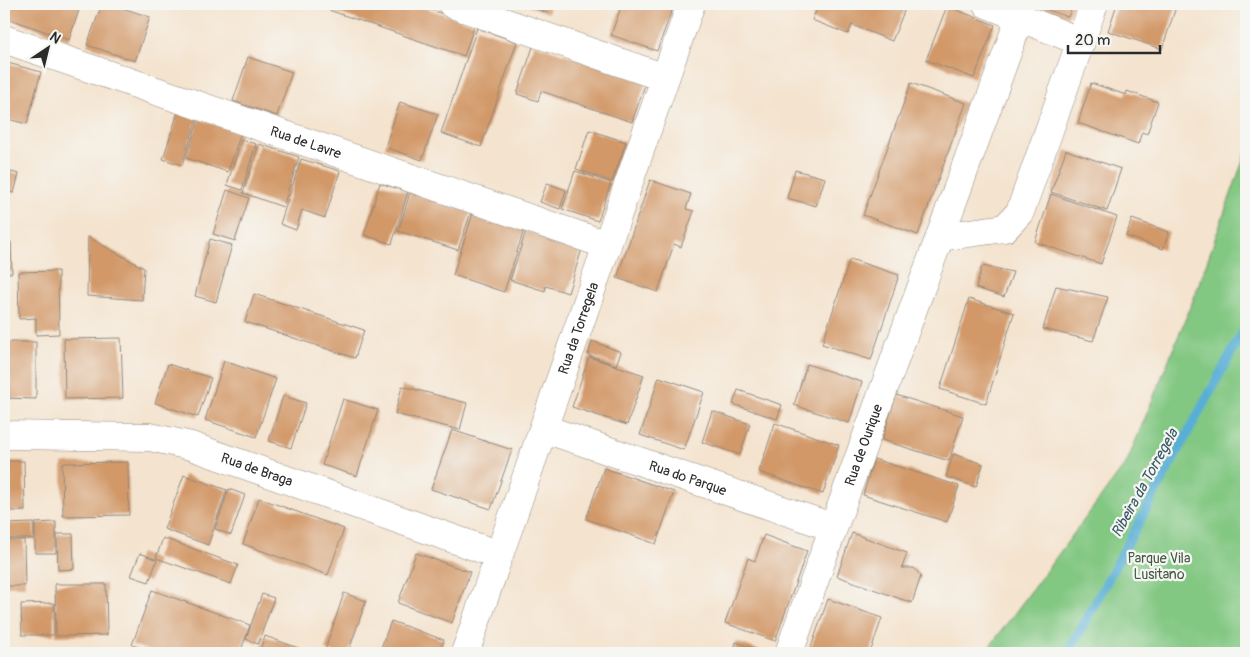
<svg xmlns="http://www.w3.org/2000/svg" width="1250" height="657" viewBox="0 0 1250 657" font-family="Pangolin,sans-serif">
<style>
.green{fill:#82c782;stroke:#567956}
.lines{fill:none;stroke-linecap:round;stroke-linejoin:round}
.stream{stroke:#59afd6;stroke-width:9}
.building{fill:#d29868}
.minor-casing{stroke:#90877c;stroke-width:29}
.minor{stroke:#fff;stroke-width:28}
.labels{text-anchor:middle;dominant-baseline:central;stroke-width:4.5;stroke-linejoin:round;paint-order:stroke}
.street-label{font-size:14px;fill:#2b2b2b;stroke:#f6f6f2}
.park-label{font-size:14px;fill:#455a45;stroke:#f6f6f2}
.water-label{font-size:15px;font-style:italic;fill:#3b5967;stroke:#f6f6f2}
</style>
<rect width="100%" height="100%" fill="#f6f6f2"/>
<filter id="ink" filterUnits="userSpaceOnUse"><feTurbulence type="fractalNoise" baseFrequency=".02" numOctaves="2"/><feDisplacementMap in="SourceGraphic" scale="10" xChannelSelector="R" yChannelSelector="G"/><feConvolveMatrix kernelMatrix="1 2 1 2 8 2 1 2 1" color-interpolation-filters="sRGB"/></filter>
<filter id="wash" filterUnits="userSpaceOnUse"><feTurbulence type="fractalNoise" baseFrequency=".0096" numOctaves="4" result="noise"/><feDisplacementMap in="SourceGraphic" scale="20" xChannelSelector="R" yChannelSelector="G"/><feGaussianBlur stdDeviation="1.12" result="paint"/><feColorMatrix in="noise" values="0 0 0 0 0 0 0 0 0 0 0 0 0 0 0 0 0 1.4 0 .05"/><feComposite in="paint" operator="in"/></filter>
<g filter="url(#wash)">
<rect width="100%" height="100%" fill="#f4e3ce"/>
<path class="green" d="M1246 152V653H985L1127 462 1194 298Z"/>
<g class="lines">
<path class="stream" d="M1068 653 1246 326"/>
</g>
<g id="blocks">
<path class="building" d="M4 4H81L69 40 4 17Z
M102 4H110L150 17 135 61 87 45Z
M311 4H412L475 24 464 56Z
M522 4H551L548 13Z
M622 4H674L657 51 611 35Z
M814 4H907L892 41 852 25 848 34 812 20 816 11 812 9Z
M1031 4H1073L1068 17Z
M1117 4H1168L1176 7 1162 49 1108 31Z
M947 6 995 25 974 78 926 60Z
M477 28 517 42 481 147 441 133Z
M534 44 646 82 632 122 541 91 538 101 517 94Z
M248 57 292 72 277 116 233 101Z
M4 62 41 72 27 124 4 118Z
M911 83 966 103 918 235 863 215Z
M1091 83 1126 95 1127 91 1158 102 1147 134 1142 132 1138 144 1078 123Z
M400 102 438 114 422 160 385 147Z
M178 112 197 119 182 165 163 159Z
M199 119 241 133 228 172 186 158Z
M589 130 626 142 612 182 576 169Z
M241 140 256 144 242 190 227 185Z
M259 144 299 157 283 207 243 193Z
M1066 150 1121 169 1107 211 1051 192Z
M301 159 340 171 325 218 302 210 296 230 280 224Z
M4 170 19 174 14 193 4 191Z
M795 170 825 178 816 206 787 198Z
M575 171 611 183 598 221 562 209Z
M650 180 691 194 686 209 694 211 681 247 674 244 658 292 617 278Z
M380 183 408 192 392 244 364 235Z
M547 183 566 190 560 209 540 202Z
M227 190 249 198 235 241 213 234Z
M410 193 471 212 458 250 398 231Z
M1051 194 1117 217 1101 264 1035 242Z
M473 213 524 230 504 292 453 275Z
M1132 219 1169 232 1163 249 1126 236Z
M526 231 582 249 568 293 546 286 545 291 510 280Z
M88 237 144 268 142 300 87 296Z
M210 239 232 245 216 302 195 296Z
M4 242H11L12 273H4Z
M850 259 899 275 871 360 822 344Z
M982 266 1013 272 1004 297 976 288Z
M58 271 59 334 36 335V318L19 319 18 272Z
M1056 286 1108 297 1093 341 1043 329Z
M254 294 364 330 355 358 245 322Z
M969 299 1014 313 986 404 940 389Z
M121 338 123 398 65 399 64 339Z
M592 341 621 352 616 365 588 355Z
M4 342H36V399L4 398Z
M589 357 644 375 627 425 572 407Z
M224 361 276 379 256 437 205 420Z
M168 364 211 378 198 417 155 403Z
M807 364 862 382 849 423 794 405Z
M659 377 704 392 684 450 640 435Z
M402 386 467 403 460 430 395 414Z
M738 390 782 405 777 419 733 404Z
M896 395 963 416 949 461 882 440Z
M283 396 306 403 291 448 269 441Z
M343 399 378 410 357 476 322 465Z
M712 411 750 424 740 455 702 442Z
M775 423 839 445 823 494 759 472Z
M452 430 512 450 491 509 431 489Z
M953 454 983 464 976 487 946 477Z
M874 459 959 486 947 522 863 495Z
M4 461H24L25 511H4Z
M128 462 129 515 63 516 62 463Z
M604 468 674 492 656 544 586 519Z
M184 475 227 490 208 545 164 529Z
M229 489 245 495 231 535 215 529Z
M259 498 344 529 328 575 243 544Z
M56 522V553H35V523Z
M34 523V539H4V524Z
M852 533 907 553 902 568H914L921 576 912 603 837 576Z
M57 534H73L74 569 58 570Z
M764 535 807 551 775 641 725 623 748 558 755 561Z
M163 538 238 565 231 584 156 558Z
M4 540H24L25 586H4Z
M140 553 157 560 149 582 131 576Z
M416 553 470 572 452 623 398 603Z
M55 584H106L107 635 56 636Z
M152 590 250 625 240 653H157L132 645Z
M344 593 366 601 348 653H335L325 650Z
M262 594 274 598 258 644 246 639Z
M828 599 882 618 870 653H809Z
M54 603V635H22L21 604Z
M391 621 444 640 439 653H379Z
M265 636 312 653H259Z
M736 642 767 653H733Z"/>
</g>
</g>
<g filter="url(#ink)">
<use href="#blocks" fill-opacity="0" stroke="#90877c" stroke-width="1"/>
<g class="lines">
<defs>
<g id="minor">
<path d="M452 4 665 78"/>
<path d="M987 4 1081 42"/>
<path id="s1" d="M4 39 607 245"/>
<path d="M941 237 1005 228 1020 212 1094 4"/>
<path id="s2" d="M545 429 832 527"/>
<path id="s3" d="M4 435 150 437 191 446 499 555"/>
<path id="s4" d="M465 653 691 4"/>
<path id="s5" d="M789 653C863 440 944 229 1020 17"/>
</g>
</defs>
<use href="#minor" class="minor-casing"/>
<use href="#minor" class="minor"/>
</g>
</g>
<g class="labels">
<g class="street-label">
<text stroke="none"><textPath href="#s1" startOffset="319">Rua de Lavre</textPath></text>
<text stroke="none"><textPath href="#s4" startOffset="344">Rua da Torregela</textPath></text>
<text stroke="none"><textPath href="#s5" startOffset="221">Rua de Ourique</textPath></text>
<text stroke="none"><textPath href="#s3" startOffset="258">Rua de Braga</textPath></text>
<text stroke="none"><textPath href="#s2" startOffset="151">Rua do Parque</textPath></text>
</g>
<g class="park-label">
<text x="1159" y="558">Parque Vila<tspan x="1159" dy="16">Lusitano</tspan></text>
</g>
<g class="water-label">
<text transform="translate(1145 483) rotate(-61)">Ribeira da Torregela</text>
</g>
</g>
<rect width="1250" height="657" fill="none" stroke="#f6f6f2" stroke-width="20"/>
<g transform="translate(48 48) rotate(35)" stroke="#f6f6f2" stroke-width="4" paint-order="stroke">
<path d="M0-4L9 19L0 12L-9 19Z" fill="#2b2b2b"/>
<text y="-8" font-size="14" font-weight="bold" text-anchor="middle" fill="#2b2b2b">N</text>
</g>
<path d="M1068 45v8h92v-8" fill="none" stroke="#2b2b2b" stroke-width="2.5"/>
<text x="1075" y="45" font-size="15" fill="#2b2b2b" stroke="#f6f6f2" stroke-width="4" paint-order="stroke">20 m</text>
</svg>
